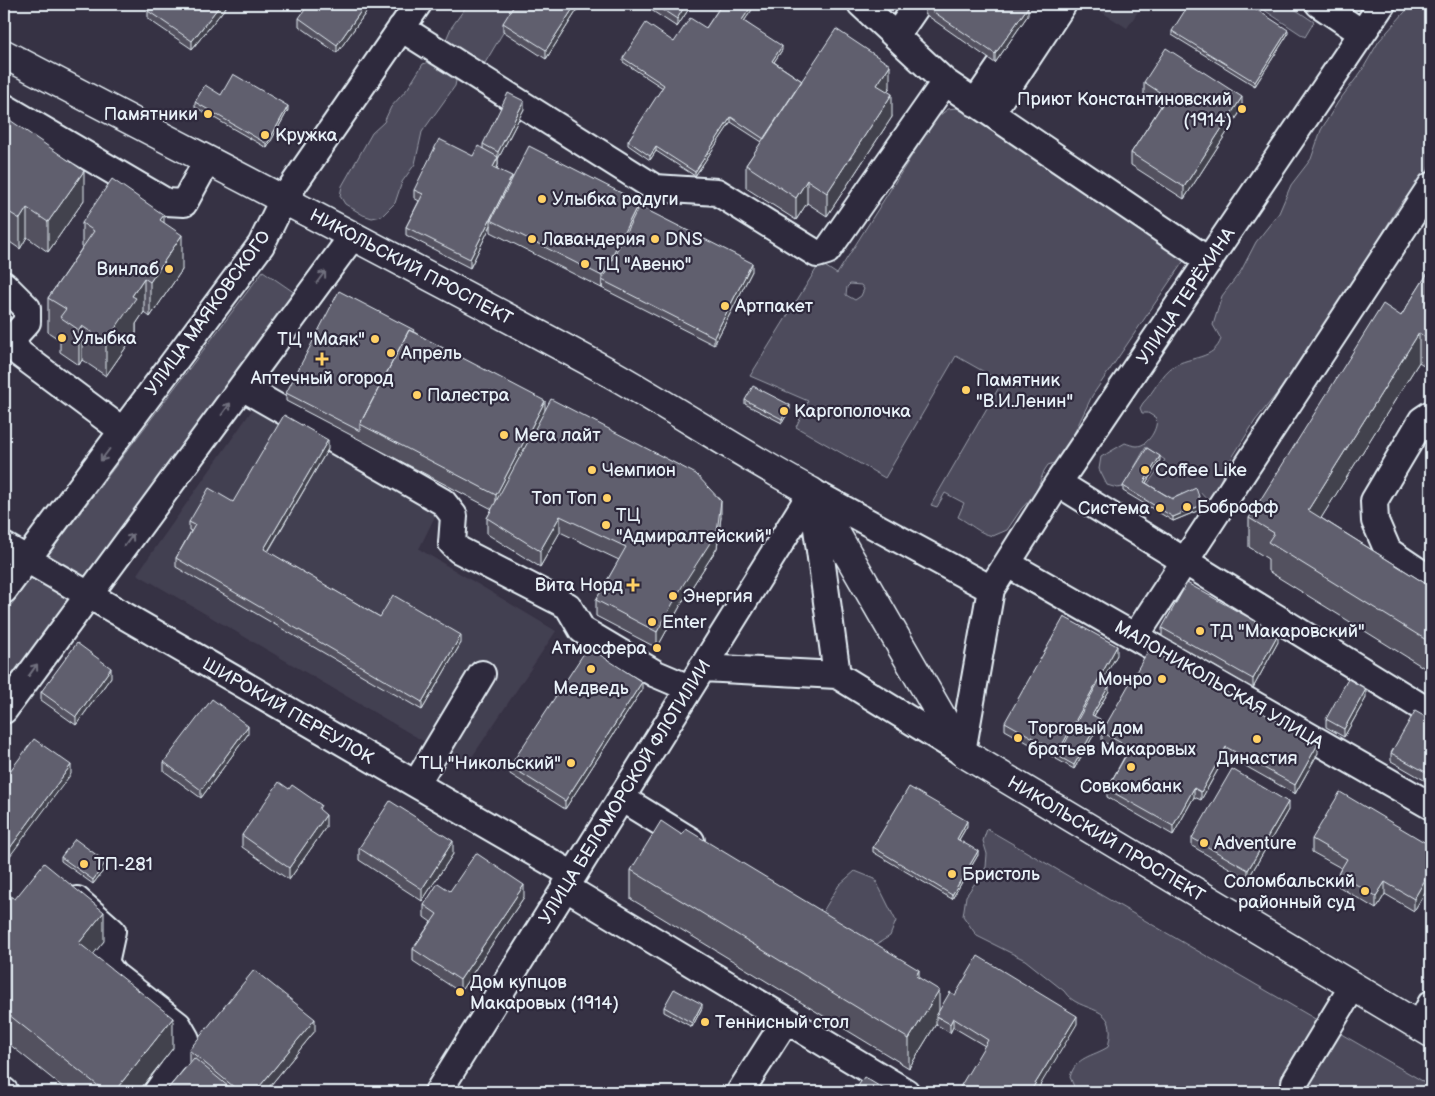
<svg xmlns="http://www.w3.org/2000/svg" width="1435" height="1096" viewBox="0 0 1435 1096" font-family="'Balsamiq Sans',sans-serif">
<style>
.built{fill:#433f51}
.green{fill:#4d4b5c;stroke:#9a9eaa;fill-rule:evenodd}
.lines{fill:none;stroke-linecap:round;stroke-linejoin:round}
.minor-casing{stroke:#e8f1f8;stroke-width:30}
.major-casing{stroke:#e8f1f8;stroke-width:31}
.minor{stroke:#2f2a3d;stroke-width:26}
.major{stroke:#2f2a3d;stroke-width:28}
.wall{fill:#53515f;stroke:#e8f1f8}
.shaded-wall{fill:#43424d;stroke:#e8f1f8}
.building{fill:#605e6e;stroke:#e8f1f8}
.oneway{stroke:#70707e}
.poi-dot{fill:#ffd166;stroke:#2f2a3d;stroke-width:2}
.labels{text-anchor:middle;dominant-baseline:central;stroke-width:4.5;stroke-linejoin:round;paint-order:stroke}
.poi-label{font-size:18px;fill:#e8f1f8;stroke:#2f2a3d;text-anchor:start}
.street-label{font-size:18px;fill:#e8f1f8;stroke:#2f2a3d}
</style>
<rect width="100%" height="100%" fill="#363244"/>
<filter id="ink" filterUnits="userSpaceOnUse"><feTurbulence type="fractalNoise" baseFrequency=".02" numOctaves="2"/><feDisplacementMap in="SourceGraphic" scale="10" xChannelSelector="R" yChannelSelector="G"/><feConvolveMatrix kernelMatrix="1 2 1 2 8 2 1 2 1" color-interpolation-filters="sRGB"/></filter>
<g filter="url(#ink)">
<path class="built" d="M1089 4H1143L1127 28Z
M257 403 439 508 419 549 556 631 466 766 137 574Z"/>
<path class="green" d="M468 4H520L485 63 474 61 445 42 451 28Z
M1255 4H1287L1314 22 1305 37Z
M1412 4H1431V163C1424 182 1407 193 1397 209 1372 252 1345 295 1318 337L1310 345 1286 382 1255 421 1225 469 1213 499 1208 501 1197 489 1172 498 1147 485 1165 460 1146 447 1123 487 1117 488 1107 485 1099 469 1101 457 1125 443C1128 444 1133 446 1137 446 1148 446 1159 427 1156 418L1148 413H1142L1140 408 1143 403C1154 392 1162 373 1174 366 1190 356 1214 360 1221 339L1213 325 1222 296 1241 271 1256 242 1279 213 1291 185 1311 159 1321 130 1338 102 1361 72 1379 41Z
M432 61 446 69 456 81 455 86 422 132 415 164 402 182 395 203 382 216 372 218 363 215 345 204 340 196 342 186 372 133 384 122 391 107 408 88 423 64Z
M956 108 964 109 1185 259 1092 396 1068 446 1057 462 1048 465 1044 471 1036 493 1022 508 1007 530 993 536C978 533 971 524 958 517L964 503 945 493 937 507 931 505 1002 382 956 356 885 478 796 427 808 401 750 376 820 263 837 274 935 119 948 109ZM850 284 861 285 864 289 861 296 855 300 846 295 847 287Z
M263 271 295 293 83 579 46 558Z
M33 575 70 597 4 686V615Z
M987 829 1431 1086V1092H1080L1075 1089 1070 1077C1076 1056 1092 1057 1108 1047 1120 1000 1080 1016 1064 991L1025 960 977 936 963 916 966 896 986 867 987 854 983 841Z
M855 871 875 879 896 921 890 936 874 946 822 913 839 885Z"/>
<g class="lines">
<defs>
<path id="minor" d="M861 4 945 82 1209 261
M1319 4 1362 33
M401 28 655 188 717 192 817 254 827 251 945 82
M896 36 918 4
M975 103 1032 20 1033 10 1028 4
M4 107 166 202 184 203 207 161
M991 113 1063 4
M4 285 27 308V322L16 334 14 345 20 354 123 431
M242 387 443 502 454 516 452 543 459 550 568 606 582 630 656 674 689 688
M1431 414 1422 420 1374 501 1375 521 1388 551 1431 580
M1058 483 1431 713
M812 492 991 589 962 752 837 675Z
M4 546 573 875
M1008 564 1431 806
M991 589 1058 483 1382 4
M4 590 261 245 283 200 418 4
M1135 637 1431 186
M702 668 837 675
M4 710 352 237
M416 784 482 674
M621 798 691 841
M565 887 906 1092
M77 900 112 931 105 963 114 975 178 1025 186 1039 185 1053 157 1092
M1420 1026 1431 1004
M1295 1082 1353 986
M4 1091 5 1092
M438 1092 812 492
M740 1092 786 1020"/>
<path id="major" d="M4 54C204 159 406 262 605 370 675 409 741 454 812 492L962 752 1431 1033"/>
</defs>
<use href="#minor" class="minor-casing"/>
<use href="#major" class="major-casing"/>
<use href="#minor" class="minor"/>
<use href="#major" class="major"/>
</g>
<path class="wall" d="M226 4V7L192 49 148 19V11Z
M372 4 337 53 299 26V18Z
M581 4 546 59 503 31V23Z
M651 4H692L677 27 651 10Z
M722 4H756L744 21 782 50 774 62 802 81 890 87 887 92 892 117 827 216 807 203 796 220 746 188V165L762 142 731 122 695 176 656 151 650 160 628 145V141L663 88 623 62V58L674 42 706 28Z
M925 6 1028 15 995 63 925 14Z
M1172 31 1288 34 1255 86 1172 35Z
M1144 82 1242 109 1184 199 1131 165V153L1161 106 1144 94Z
M221 95 288 110 267 148 195 107V102Z
M524 109 498 159V165L497 169 512 180 639 206 752 271 714 345 491 232V225L470 268 406 235V227L419 201 414 198V190L473 156 483 149V144Z
M4 116 84 200 48 252 27 237 20 249 4 238Z
M82 223H164L182 270 150 317 144 312 136 324V333L106 376 82 360 79 365 60 352V340L48 332V298L82 248Z
M1431 268V370L1419 362 1321 518 1431 587V672L1268 571V559L1249 547V518L1401 316Z
M414 332 721 517 717 548 683 601 657 648 596 616V600L619 560 560 532 540 567 487 534V518L492 509 286 401V393Z
M745 400 790 409 782 423 745 404Z
M328 449 268 552 380 617 461 643 422 710 176 567V558L191 531 189 530V522L233 502Z
M1160 460 1146 483 1172 499 1202 509 1173 521 1123 491V486Z
M1162 628 1278 642 1253 688 1162 636Z
M1117 655 1101 682 1109 691 1094 716 1100 724 1074 769 1005 730V722Z
M111 677 76 725 41 700V692Z
M642 690 565 809 510 774V766Z
M1366 698 1344 737 1326 727V719Z
M1431 720V784L1391 761V753Z
M1102 732 1318 753 1295 794 1226 755 1201 800 1194 797 1173 835 1107 797V789L1126 754 1102 741Z
M248 734 201 798 164 771V762Z
M1288 810 1248 879 1192 846V838Z
M321 811 326 827 289 880 242 847V835Z
M967 826 959 840 978 855 952 899 873 852V847Z
M682 835 919 978 939 1011 955 995 1077 1024 985 1046 953 1027 950 1033 936 1024 909 1068 631 899V870Z
M1312 839 1431 846V882L1414 911 1385 894 1376 909 1338 886V874L1341 868 1312 852Z
M359 848 453 854 422 901 359 860Z
M61 857 106 867 93 884 61 861Z
M4 891 15 899 104 941 93 954 173 1048 138 1092H69L4 1040Z
M450 891 524 897 460 992 413 961V949L431 922 424 917V905Z
M664 1007 702 1008 692 1027 664 1012Z
M315 1031 265 1092H165L189 1063V1050Z"/>
<path class="shaded-wall" d="M221 4H226V7L192 49V41Z
M366 4H372L337 53V45Z
M576 4H581L546 59V50Z
M686 4H692L677 27V19Z
M753 4H756L742 24V20Z
M1028 7V15L995 63V54Z
M1288 30V34L1255 86V82Z
M782 46V50L772 65V61Z
M890 65V87L877 107V85Z
M892 94V117L827 216V193Z
M1242 97V109L1184 199V187Z
M524 101V109L498 159V165L493 175V167L498 157V152Z
M288 106V110L267 148V144Z
M731 117V122L695 176V172Z
M656 147V151L650 160V156Z
M84 171V200L48 252V222Z
M512 176V184L491 220V225L470 268V259Z
M807 180V203L796 220V198Z
M639 202V214L602 280V288V276Z
M27 208V237L20 249V219Z
M164 215V249L160 220Z
M182 235V270L150 317V282Z
M752 263V271L714 345V337Z
M144 278V312L136 324V333L106 376V342L132 296Z
M82 326V360L79 365V330Z
M1419 333V362L1308 539V510Z
M545 401V417L496 511V495Z
M790 405V409L782 423V419Z
M328 440V449L264 558V549Z
M1160 456V460L1144 486V482Z
M721 501V517L717 548 683 601 657 648V632Z
M1202 505V509L1173 521V517Z
M560 516V532L540 567V551Z
M1278 634V642L1253 688V679Z
M461 635V643L422 710V702Z
M1117 646V655L1059 757 1058 756V752Z
M111 668V677L76 725V717Z
M642 682V690L565 809V801Z
M1109 686V691L1092 719V715Z
M1366 689V698L1344 737V729Z
M1100 719V724L1074 769V765Z
M248 726V734L201 798V790Z
M1318 744V753L1295 794V785Z
M1226 747V755L1201 800V792Z
M71 765V774L4 864V856Z
M1194 788V797L1173 835V826Z
M1288 802V810L1248 879V870Z
M326 815V827L289 880V868Z
M967 821V826L957 843V839Z
M453 841V854L422 901V889Z
M978 851V855L952 899V895Z
M106 862V867L93 884V880Z
M1431 869V882L1414 911V899Z
M1385 882V894L1376 909V896Z
M524 885V897L460 992V980Z
M104 912V941L79 972V943Z
M919 970V999L916 976Z
M939 990V1018L936 1016V1024L909 1068V1039Z
M702 1004V1008L692 1027V1023Z
M1077 1016V1024L1036 1092H1030Z
M173 1018V1048L138 1092H114Z
M953 1018V1027L950 1033V1024Z
M315 1019V1031L265 1092H255Z"/>
<path class="building" d="M153 4H221L192 41 148 11Z
M309 4H366L337 45 299 18Z
M515 4H576L546 50 503 23Z
M654 4H686L677 19Z
M722 4H753L742 20 782 46 772 61 802 81 764 139 731 117 695 172 656 147 650 156 628 141 664 85 623 58 646 23 674 42 690 18 706 28Z
M927 4H1024L1028 7 995 54 925 6Z
M1189 4H1248L1288 30 1255 82 1172 31Z
M836 29 890 65 877 85 892 94 827 193 807 180 796 198 746 165Z
M1166 48 1242 97 1184 187 1131 153 1167 97 1144 82Z
M233 74 288 106 267 144 195 102 205 85 221 95Z
M508 93 524 101 498 152 483 144Z
M4 116 84 171 48 222 27 208 20 219 4 209Z
M439 139 473 156 478 146 498 157 493 167 512 176 470 259 406 227 423 194 414 190Z
M529 146 639 202 602 276 491 220Z
M112 179 164 215 160 220 182 235 150 282 144 278 132 296 136 298 106 342 82 326 79 330 60 317 66 309 48 298 94 231 82 223Z
M639 206 752 263 714 337 602 280Z
M1431 268V341L1419 333 1308 510 1431 587V643L1268 542 1274 533 1249 518 1383 304 1401 316Z
M339 291 414 330 413 332 409 330 360 424V431L286 393Z
M409 330 545 401 496 495 360 424Z
M753 386 790 405 782 419 745 400Z
M551 399 696 474 721 501 717 532 683 585 657 632 596 600 626 547 560 516 540 551 487 518Z
M284 415 328 440 264 549 380 617 393 595 461 635 422 702 176 558 195 525 189 522 209 488 233 502Z
M1147 448 1160 456 1144 482 1172 499 1196 488 1202 505 1173 517 1123 486Z
M1187 583 1278 634 1253 679 1162 628Z
M1064 617 1117 646 1058 752 1005 722Z
M77 643 111 668 76 717 41 692Z
M588 647 642 682 565 801 510 766Z
M1149 649 1318 744 1295 785 1226 747 1201 792 1194 788 1173 826 1107 789 1130 748 1102 732Z
M1348 679 1366 689 1344 729 1326 719Z
M1099 681 1109 686 1092 715 1100 719 1074 765 1058 756Z
M212 699 248 726 201 790 164 762Z
M1415 711 1431 720V775L1391 753Z
M34 739 71 765 4 856V779Z
M1232 769 1288 802 1248 870 1192 838Z
M279 782 289 789 292 785 321 805 319 809 326 815 289 868 242 835Z
M909 787 967 821 957 839 978 851 952 895 873 847Z
M1340 792 1431 846V869L1414 899 1385 882 1376 896 1338 874 1347 859 1312 839Z
M390 801 453 841 422 889 359 848Z
M661 821 682 835 686 829 919 970 916 976 939 990 909 1039 631 870Z
M75 839 106 862 93 880 61 857Z
M476 853 524 885 460 980 413 949 437 914 424 905 438 883 450 891Z
M44 863 104 912 79 943 173 1018 114 1092H106L4 1011V891L15 899Z
M978 956 1077 1016 1030 1092H957L988 1040 953 1018 950 1024 936 1016 950 992 955 995Z
M254 970 315 1019 255 1092H240L189 1050Z
M674 989 702 1004 692 1023 664 1007Z
M194 1058 235 1092H165Z
M864 1077 889 1092H854Z"/>
<defs><path id="oneway-shaft" d="M-6 0H5M1.5-3L5.5 0L1.5 3" fill="none" stroke-width="1.6" stroke-linecap="round" stroke-linejoin="round" transform="scale(1.25)"/></defs>
<g class="oneway">
<use href="#oneway-shaft" transform="translate(321 277) rotate(-53)"/>
<use href="#oneway-shaft" transform="translate(226 409) rotate(-54)"/>
<use href="#oneway-shaft" transform="translate(105 455) rotate(127)"/>
<use href="#oneway-shaft" transform="translate(129 540) rotate(-54)"/>
<use href="#oneway-shaft" transform="translate(33 670) rotate(-54)"/>
</g>
</g>
<g class="poi-dot">
<circle cx="1242" cy="109" r="5"/>
<circle cx="208" cy="114" r="5"/>
<circle cx="265" cy="135" r="5"/>
<circle cx="542" cy="199" r="5"/>
<circle cx="532" cy="239" r="5"/>
<circle cx="655" cy="239" r="5"/>
<circle cx="585" cy="264" r="5"/>
<circle cx="169" cy="269" r="5"/>
<circle cx="725" cy="306" r="5"/>
<circle cx="62" cy="338" r="5"/>
<circle cx="375" cy="339" r="5"/>
<circle cx="391" cy="353" r="5"/>
<path d="M319.5 351.5h5v5h5v5h-5v5h-5v-5h-5v-5h5z"/>
<circle cx="966" cy="390" r="5"/>
<circle cx="417" cy="395" r="5"/>
<circle cx="784" cy="411" r="5"/>
<circle cx="504" cy="435" r="5"/>
<circle cx="592" cy="470" r="5"/>
<circle cx="1145" cy="470" r="5"/>
<circle cx="607" cy="498" r="5"/>
<circle cx="1187" cy="507" r="5"/>
<circle cx="1160" cy="508" r="5"/>
<circle cx="606" cy="525" r="5"/>
<path d="M630.5 577.5h5v5h5v5h-5v5h-5v-5h-5v-5h5z"/>
<circle cx="673" cy="596" r="5"/>
<circle cx="652" cy="622" r="5"/>
<circle cx="1200" cy="631" r="5"/>
<circle cx="657" cy="648" r="5"/>
<circle cx="591" cy="669" r="5"/>
<circle cx="1162" cy="679" r="5"/>
<circle cx="1018" cy="738" r="5"/>
<circle cx="1257" cy="739" r="5"/>
<circle cx="571" cy="763" r="5"/>
<circle cx="1131" cy="767" r="5"/>
<circle cx="1204" cy="843" r="5"/>
<circle cx="84" cy="864" r="5"/>
<circle cx="952" cy="874" r="5"/>
<circle cx="1365" cy="891" r="5"/>
<circle cx="460" cy="992" r="5"/>
<circle cx="705" cy="1022" r="5"/>
</g>
<g class="labels">
<g class="poi-label">
<text x="1232" y="99" text-anchor="end">Приют Константиновский<tspan x="1232" dy="21">(1914)</tspan></text>
<text x="198" y="114" text-anchor="end">Памятники</text>
<text x="275" y="135">Кружка</text>
<text x="552" y="199">Улыбка радуги</text>
<text x="542" y="239">Лавандерия</text>
<text x="665" y="239">DNS</text>
<text x="595" y="264">ТЦ "Авеню"</text>
<text x="159" y="269" text-anchor="end">Винлаб</text>
<text x="735" y="306">Артпакет</text>
<text x="72" y="338">Улыбка</text>
<text x="365" y="339" text-anchor="end">ТЦ "Маяк"</text>
<text x="401" y="353">Апрель</text>
<text x="322" y="378" text-anchor="middle">Аптечный огород</text>
<text x="976" y="380">Памятник<tspan x="976" dy="21">"В.И.Ленин"</tspan></text>
<text x="427" y="395">Палестра</text>
<text x="794" y="411">Каргополочка</text>
<text x="514" y="435">Мега лайт</text>
<text x="602" y="470">Чемпион</text>
<text x="1155" y="470">Coffee Like</text>
<text x="597" y="498" text-anchor="end">Топ Топ</text>
<text x="1197" y="507">Боброфф</text>
<text x="1150" y="508" text-anchor="end">Система</text>
<text x="616" y="515">ТЦ<tspan x="616" dy="21">"Адмиралтейский"</tspan></text>
<text x="623" y="585" text-anchor="end">Вита Норд</text>
<text x="683" y="596">Энергия</text>
<text x="662" y="622">Enter</text>
<text x="1210" y="631">ТД "Макаровский"</text>
<text x="647" y="648" text-anchor="end">Атмосфера</text>
<text x="1152" y="679" text-anchor="end">Монро</text>
<text x="591" y="688" text-anchor="middle">Медведь</text>
<text x="1028" y="728">Торговый дом<tspan x="1028" dy="21">братьев Макаровых</tspan></text>
<text x="1257" y="758" text-anchor="middle">Династия</text>
<text x="561" y="763" text-anchor="end">ТЦ "Никольский"</text>
<text x="1131" y="786" text-anchor="middle">Совкомбанк</text>
<text x="1214" y="843">Adventure</text>
<text x="94" y="864">ТП-281</text>
<text x="962" y="874">Бристоль</text>
<text x="1355" y="881" text-anchor="end">Соломбальский<tspan x="1355" dy="21">районный суд</tspan></text>
<text x="470" y="982">Дом купцов<tspan x="470" dy="21">Макаровых (1914)</tspan></text>
<text x="715" y="1022">Теннисный стол</text>
</g>
<g class="street-label">
<text transform="translate(411 267) rotate(28)">НИКОЛЬСКИЙ ПРОСПЕКТ</text>
<text transform="translate(1186 296) rotate(-56)">УЛИЦА ТЕРЁХИНА</text>
<text transform="translate(208 313) rotate(-54)">УЛИЦА МАЯКОВСКОГО</text>
<text transform="translate(1219 685) rotate(30)">МАЛОНИКОЛЬСКАЯ УЛИЦА</text>
<text transform="translate(288 711) rotate(30)">ШИРОКИЙ ПЕРЕУЛОК</text>
<text transform="translate(625 792) rotate(-58)">УЛИЦА БЕЛОМОРСКОЙ ФЛОТИЛИИ</text>
<text transform="translate(1106 839) rotate(31)">НИКОЛЬСКИЙ ПРОСПЕКТ</text>
</g>
</g>
<rect width="1435" height="1096" fill="none" stroke="#2f2a3d" stroke-width="20"/>
<rect x="10" y="10" width="1415" height="1076" fill="none" stroke="#e8f1f8" stroke-width="2" filter="url(#ink)"/>
</svg>
